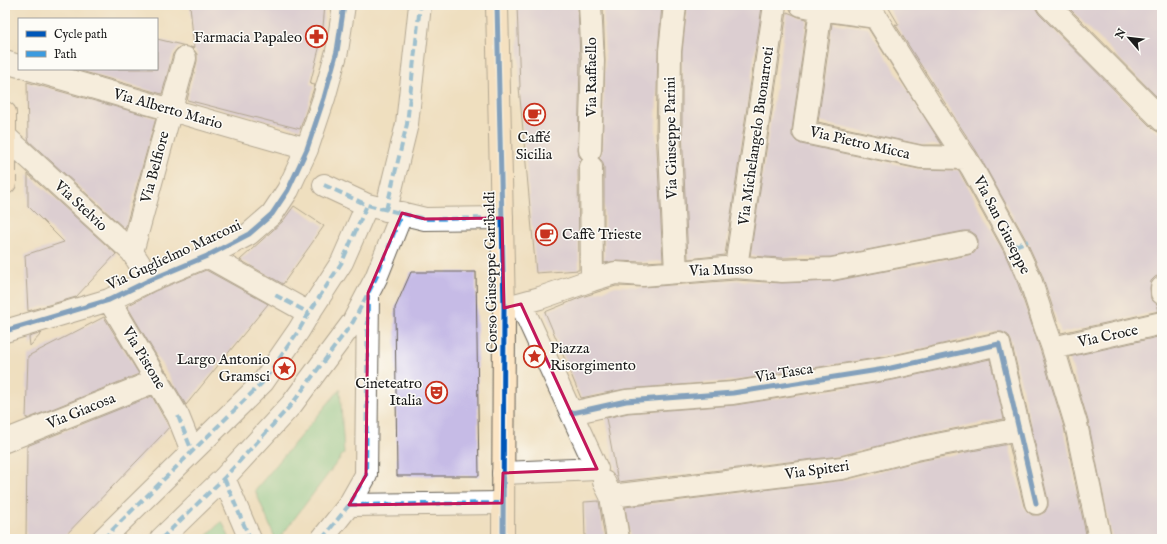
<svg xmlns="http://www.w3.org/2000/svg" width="1167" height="544" viewBox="0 0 1167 544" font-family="'IM FELL English',serif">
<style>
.green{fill:#74cd92;stroke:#487457}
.building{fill:#c6bbe6}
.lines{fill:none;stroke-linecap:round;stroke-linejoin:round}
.street-casing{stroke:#666055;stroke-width:24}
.secondary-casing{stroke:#666055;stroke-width:24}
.street{stroke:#fff;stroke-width:22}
.secondary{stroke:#fce5c4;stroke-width:22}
.quiet{stroke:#3c9bdf;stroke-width:4;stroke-dasharray:8 4;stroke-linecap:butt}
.cycleway-casing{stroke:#fdfcf7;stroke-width:8}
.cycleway{stroke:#0057b8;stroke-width:5}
.marked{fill:none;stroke:#c2185b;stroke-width:3;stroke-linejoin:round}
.labels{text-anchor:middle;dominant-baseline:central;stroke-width:3;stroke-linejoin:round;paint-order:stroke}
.poi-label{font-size:15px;fill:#1c1c1c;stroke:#fdfcf7;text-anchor:end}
.street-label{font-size:15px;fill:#1c1c1c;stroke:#fdfcf7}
</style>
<rect width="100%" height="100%" fill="#fdfcf7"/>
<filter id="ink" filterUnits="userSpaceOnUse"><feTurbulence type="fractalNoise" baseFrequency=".025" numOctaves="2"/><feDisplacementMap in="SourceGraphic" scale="8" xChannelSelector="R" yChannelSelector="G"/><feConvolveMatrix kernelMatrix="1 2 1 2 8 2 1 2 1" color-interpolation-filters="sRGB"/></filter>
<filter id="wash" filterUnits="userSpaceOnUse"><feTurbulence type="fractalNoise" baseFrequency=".012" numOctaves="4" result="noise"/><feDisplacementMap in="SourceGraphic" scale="16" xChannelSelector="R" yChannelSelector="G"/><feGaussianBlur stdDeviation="0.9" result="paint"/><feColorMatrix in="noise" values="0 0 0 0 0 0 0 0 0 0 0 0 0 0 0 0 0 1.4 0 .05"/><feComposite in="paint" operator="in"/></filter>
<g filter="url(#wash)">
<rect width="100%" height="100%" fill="#efdfbf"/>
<path class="green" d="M340 389 344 453 279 539 275 538 255 490Z
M222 521 230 539H203Z"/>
<g id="blocks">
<path class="building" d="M190 5H325L322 37 310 84 315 85 300 129 187 100 197 61V54L194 50 190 47 194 48Z
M517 5H578L580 61 578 150 579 156 582 159 580 161 578 167 579 270 536 273 519 87H520Z
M603 5H662L658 51 656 130 663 261 643 262 616 261 604 263V167L602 161 599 158 602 150 605 61Z
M687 5H754L762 7 725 255 688 259 682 130V52Z
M887 5H1036V9L1039 14 1153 129 1158 132H1162V274L1155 277 1151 281 1150 288 1151 299 1157 304 1159 311 1061 333 1042 275 1026 240 977 152 941 97 895 24 899 25Z
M1066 5H1162V102Z
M787 12 792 14 799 17 807 19 792 130V136L796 141 801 144 919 169 959 170 961 174 1004 252 1018 284 1041 352 1064 427 1087 539H630L625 507 844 480 919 461 1009 444 1024 506 1027 511 1032 515H1039L1045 512 1048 506V500L1011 341 1008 335 1002 332H996L889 356 732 381 625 389 581 398 545 312 582 297 616 286 644 287 736 280 782 283 834 281 968 255 974 253 978 247V241L976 235 970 231H964L831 257 782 258 750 256Z
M832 23 868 28 942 145H922L818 122Z
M157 39 186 46H181L177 49 173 54 162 94 74 69H157Z
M27 82 156 118 125 229 29 141 28 137Z
M28 174 116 254 76 297 28 311 25 255 64 242 28 206Z
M294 206 324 226 283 284 240 260 283 221Z
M206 270 268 304 186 405 170 378 169 375 165 370 127 306 155 291Z
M411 272H476L479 476H397L395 308Z
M104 317 139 374 27 419V417L26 418 28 356Z
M42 333 30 346 29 337Z
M1162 336V539H1112L1088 421 1069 357Z
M990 359 1004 419 913 437 840 456 618 482 606 418 628 413 735 405 893 380Z
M152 396 169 427 162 435 62 539H26L27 446Z
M599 501 605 539H585L584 502Z"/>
</g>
</g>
<g filter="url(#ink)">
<use href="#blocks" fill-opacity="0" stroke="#666055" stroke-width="1"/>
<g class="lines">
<defs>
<path id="street" d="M590 5 593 61 590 150
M675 5 670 51 669 130 676 272
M801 5 821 9 876 17
M868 5 930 104 972 168 1015 246 1030 279 1045 326 1053 348 1076 424 1100 539
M1048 5 1162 120
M821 9 804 132 921 157 966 158
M5 62 19 66
M29 69 307 149
M5 136 132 252 150 280
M591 167 592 280
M324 185 367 205 425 219 502 218
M386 210 407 124 420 5
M132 252 185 58
M207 256 309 313
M736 267 775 5
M1162 288V293
M109 300 178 416 192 451
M504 308 540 298 592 280 615 273 643 275 736 267 782 271 832 269 966 243
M5 331 109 300 150 280 207 256 249 234 272 214 288 190 307 149 324 98 337 51 344 5
M1053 348 1162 323
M572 413 626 401 733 393 891 368 999 344 1036 503
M5 441 158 380
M503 473 597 469 521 304
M224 478 250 539
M604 482 611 496 618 539
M611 496 842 468 916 449 1019 429
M349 505 502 503
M103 539 263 382 299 330 309 313 342 262 367 205
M161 539 224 478 292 404 353 322 376 278 402 213
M322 539 349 505 366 475 368 296"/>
<path id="secondary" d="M497 5 504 308 503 539
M5 113V183"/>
</defs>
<use href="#street" class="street-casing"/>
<use href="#secondary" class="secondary-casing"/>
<use href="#street" class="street"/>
<use href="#secondary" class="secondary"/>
<path class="quiet" d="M324 185 367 205 425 219 502 218
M386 210 407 124 420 5
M1015 246 1028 241
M275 295 309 313
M178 416 192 451
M224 478 250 539
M349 505 502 503
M103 539 263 382 299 330 309 313 342 262 367 205
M161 539 224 478 292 404 353 322 376 278 402 213
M322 539 349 505 366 475 368 295"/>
<defs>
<path id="cycleway" d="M497 5 504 308 503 539
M5 331 109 300 150 280 207 256 249 234 272 214 288 190 307 149 324 98 337 51 344 5
M572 413 626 401 733 393 891 368 999 344 1036 503"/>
</defs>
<use href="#cycleway" class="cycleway-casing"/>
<use href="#cycleway" class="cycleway"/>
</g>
</g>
<path d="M0 0H1167V544H0ZM402 213 425 219 502 218 504 308 521 304 597 469 503 473 502 503 349 505 366 475 368 293Z" fill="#efdfbf" fill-opacity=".55" fill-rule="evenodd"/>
<path class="marked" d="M402 213 425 219 502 218 504 308 521 304 597 469 503 473 502 503 349 505 366 475 368 293Z"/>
<defs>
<symbol id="pharmacy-ring" viewBox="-11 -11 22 22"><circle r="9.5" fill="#fdfcf7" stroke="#c8321e" stroke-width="1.5"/><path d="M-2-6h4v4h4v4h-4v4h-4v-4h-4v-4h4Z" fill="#c8321e"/></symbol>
<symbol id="cafe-ring" viewBox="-11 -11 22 22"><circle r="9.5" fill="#fdfcf7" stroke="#c8321e" stroke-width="1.5"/><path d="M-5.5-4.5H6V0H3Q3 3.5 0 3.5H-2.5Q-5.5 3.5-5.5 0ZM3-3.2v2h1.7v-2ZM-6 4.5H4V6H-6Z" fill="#c8321e"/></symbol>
<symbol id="sight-ring" viewBox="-11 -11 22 22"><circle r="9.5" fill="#fdfcf7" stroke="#c8321e" stroke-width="1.5"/><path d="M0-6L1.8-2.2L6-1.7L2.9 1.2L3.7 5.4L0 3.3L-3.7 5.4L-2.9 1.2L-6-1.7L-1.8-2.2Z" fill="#c8321e"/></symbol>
<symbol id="theatre-ring" viewBox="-11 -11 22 22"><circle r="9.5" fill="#fdfcf7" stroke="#c8321e" stroke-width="1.5"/><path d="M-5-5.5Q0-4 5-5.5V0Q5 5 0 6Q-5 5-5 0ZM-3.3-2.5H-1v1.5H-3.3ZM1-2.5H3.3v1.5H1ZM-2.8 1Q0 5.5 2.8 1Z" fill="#c8321e"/></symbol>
</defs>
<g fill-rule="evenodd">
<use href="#pharmacy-ring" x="304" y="24" width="25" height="25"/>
<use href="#cafe-ring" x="522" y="102" width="25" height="25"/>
<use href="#cafe-ring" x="534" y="222" width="25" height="25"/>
<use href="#sight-ring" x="522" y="344" width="25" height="25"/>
<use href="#sight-ring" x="272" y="356" width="25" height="25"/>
<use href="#theatre-ring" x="424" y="380" width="25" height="25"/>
</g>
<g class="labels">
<g class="poi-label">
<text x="302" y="37">Farmacia Papaleo</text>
<text x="534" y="137" text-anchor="middle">Caffé<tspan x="534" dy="17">Sicilia</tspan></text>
<text x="562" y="234" text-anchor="start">Caffè Trieste</text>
<text x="550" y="348" text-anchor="start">Piazza<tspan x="550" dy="17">Risorgimento</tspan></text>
<text x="270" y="359">Largo Antonio<tspan x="270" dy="17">Gramsci</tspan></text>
<text x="422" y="383">Cineteatro<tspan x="422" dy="17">Italia</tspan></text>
</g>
<g class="street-label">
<text transform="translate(591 77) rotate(-90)">Via Raffaello</text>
<text transform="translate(168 109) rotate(16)">Via Alberto Mario</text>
<text transform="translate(756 136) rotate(-82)">Via Michelangelo Buonarroti</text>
<text transform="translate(671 138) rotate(-91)">Via Giuseppe Parini</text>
<text transform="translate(860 143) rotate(13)">Via Pietro Micca</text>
<text transform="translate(155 167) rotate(-75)">Via Belfiore</text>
<text transform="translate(81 206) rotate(43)">Via Stelvio</text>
<text transform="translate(1002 225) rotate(63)">Via San Giuseppe</text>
<text transform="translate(174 255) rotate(-25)">Via Guglielmo Marconi</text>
<text transform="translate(721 270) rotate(-2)">Via Musso</text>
<text transform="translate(491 272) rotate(-91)">Corso Giuseppe Garibaldi</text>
<text transform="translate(1108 336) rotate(-12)">Via Croce</text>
<text transform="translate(144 358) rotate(59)">Via Pistone</text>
<text transform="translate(784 373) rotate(-9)">Via Tasca</text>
<text transform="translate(81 411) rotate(-22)">Via Giacosa</text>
<text transform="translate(817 470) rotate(-8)">Via Spiteri</text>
</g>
</g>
<rect width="1167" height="544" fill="none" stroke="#fdfcf7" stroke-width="20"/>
<rect x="18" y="18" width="140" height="52" fill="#fdfcf7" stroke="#a3a29f"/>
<rect x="26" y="31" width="20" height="6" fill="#0057b8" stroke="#a3a29f"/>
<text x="54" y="38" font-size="12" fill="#1c1c1c">Cycle path</text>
<rect x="26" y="51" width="20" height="6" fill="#3c9bdf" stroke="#a3a29f"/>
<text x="54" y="58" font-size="12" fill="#1c1c1c">Path</text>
<g transform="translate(1129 38) rotate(298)" stroke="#fdfcf7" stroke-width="3" paint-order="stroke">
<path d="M0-3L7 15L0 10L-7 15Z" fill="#1c1c1c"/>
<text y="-6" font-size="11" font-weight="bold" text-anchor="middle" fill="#1c1c1c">N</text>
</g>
</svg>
